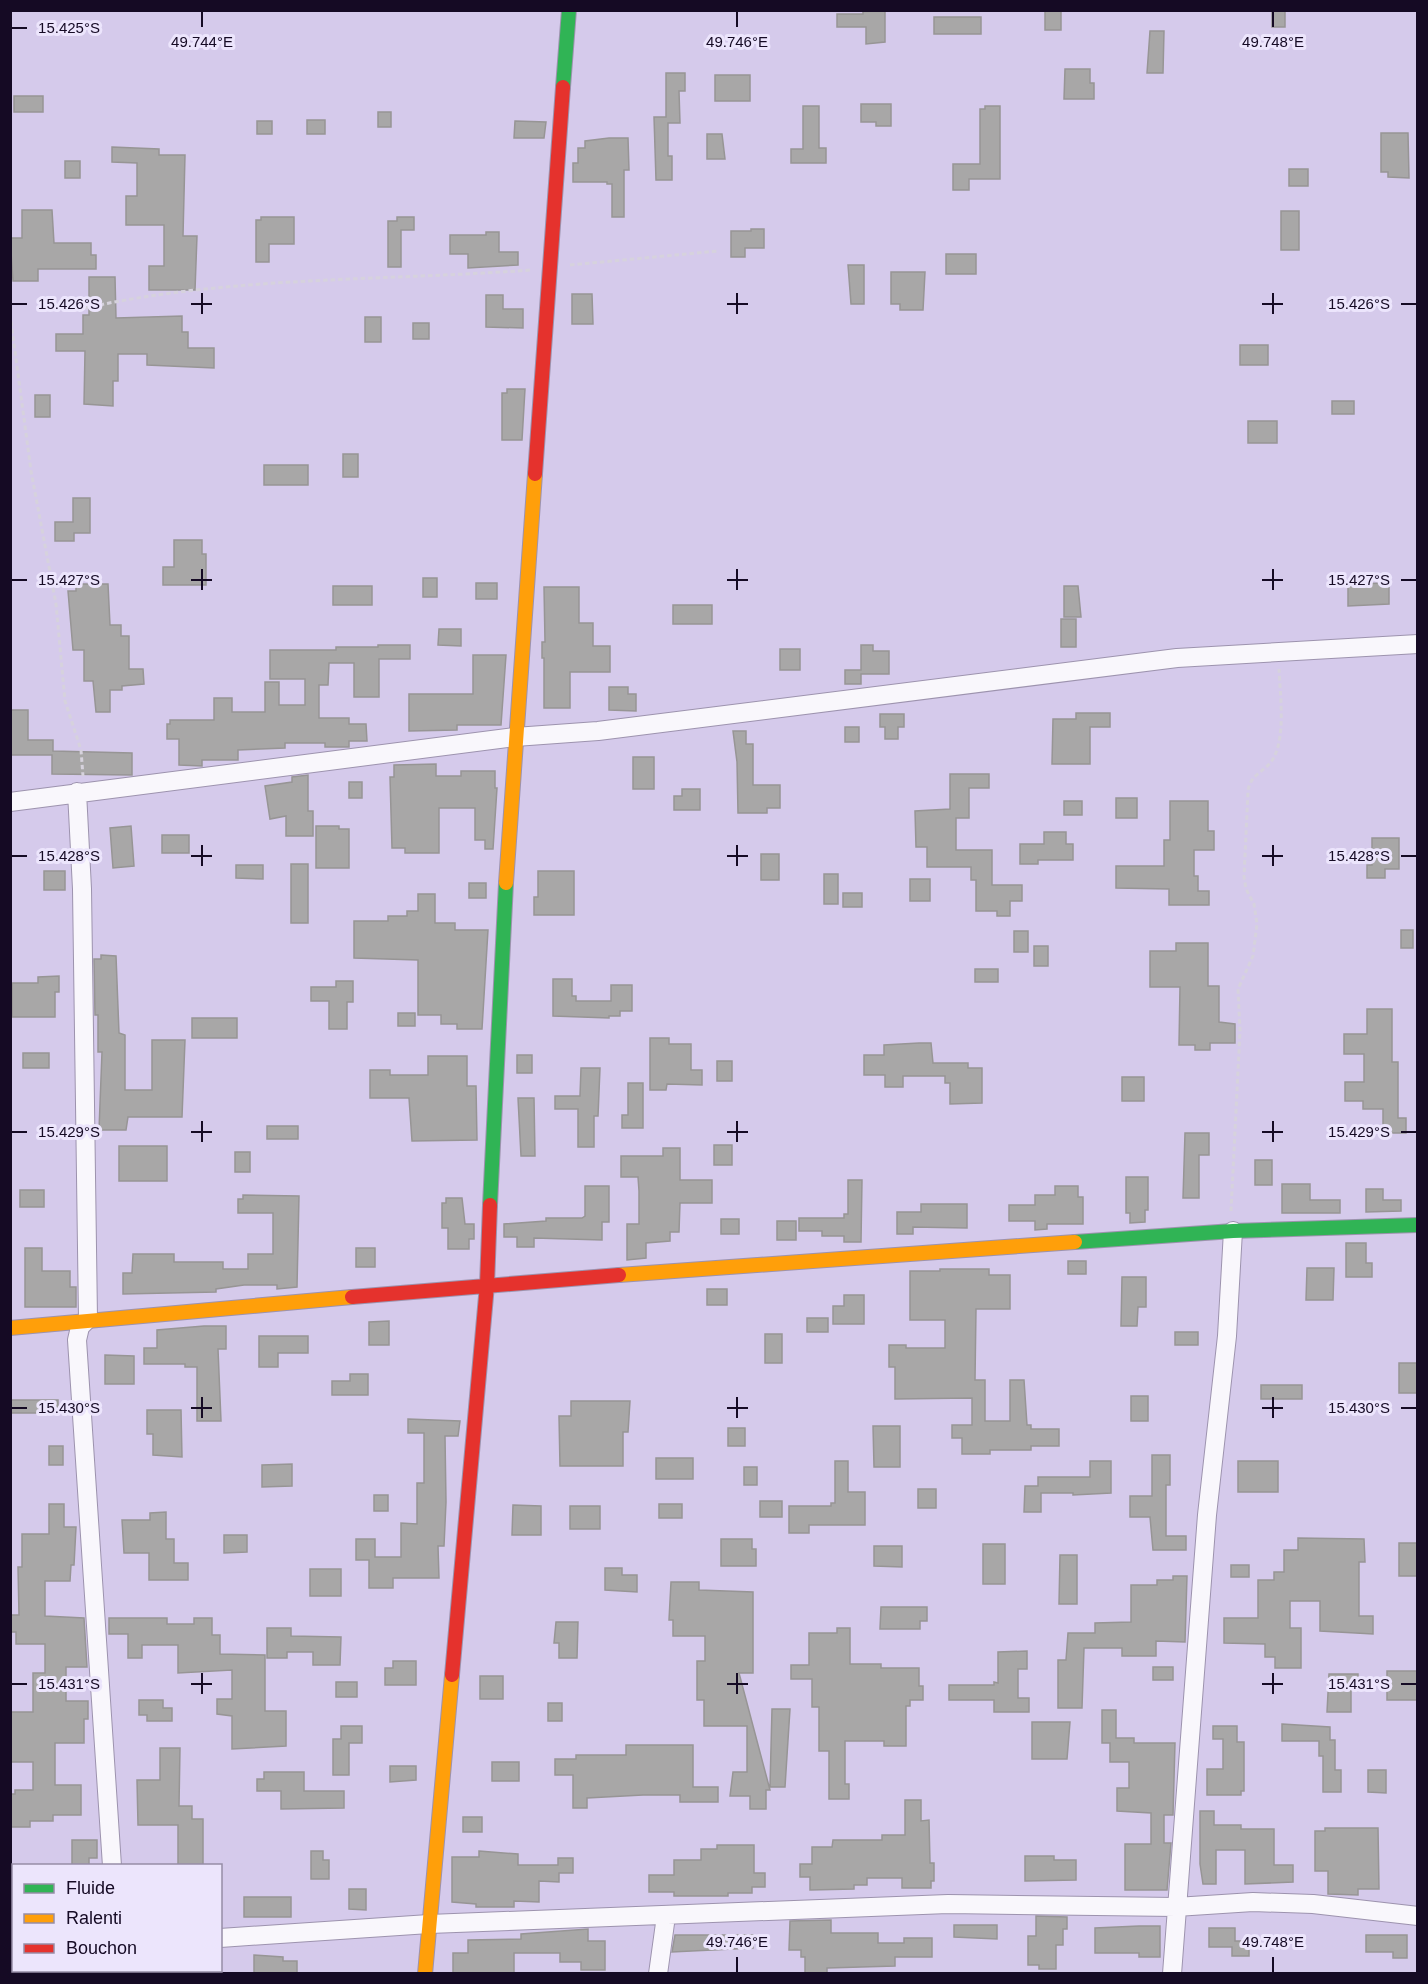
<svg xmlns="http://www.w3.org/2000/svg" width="1428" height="1984" viewBox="0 0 1428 1984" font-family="Arial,sans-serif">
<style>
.building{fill:#a8a7a7;stroke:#979595;stroke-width:1.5}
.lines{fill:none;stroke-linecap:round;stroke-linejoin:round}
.street-casing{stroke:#9d93ae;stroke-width:20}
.fast-casing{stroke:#9d93ae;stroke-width:16}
.slow-casing{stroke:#9d93ae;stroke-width:16}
.jam-casing{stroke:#9d93ae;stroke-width:16}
.path{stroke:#d6d2dd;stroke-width:3;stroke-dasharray:4.5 3;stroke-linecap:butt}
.street{stroke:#f9f7fc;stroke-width:18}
.fast{stroke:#30b455;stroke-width:14}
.slow{stroke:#ff9f0a;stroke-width:14}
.jam{stroke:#e5322d;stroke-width:14}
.ticks{fill:none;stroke:#150a24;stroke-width:2}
.ticks-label{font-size:15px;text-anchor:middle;fill:#150a24;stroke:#ece5fc;stroke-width:6;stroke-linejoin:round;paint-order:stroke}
</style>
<rect width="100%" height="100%" fill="#d5caeb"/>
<path class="building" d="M863 10H885V42L866 44V27H837V14H863Z
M1045 10H1061V30H1045Z
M1272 10H1285V27H1272Z
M934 17H981V34H934Z
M1150 31H1164L1163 73H1147Z
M1065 69H1090V83H1094V99H1064Z
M666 73H685V91H679L680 123H668V156H672V180H656L654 117H666Z
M715 75H750V101H715Z
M14 96H43V112H14Z
M861 104H891V126H876V122H861Z
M803 106H819V148H826V163H791V149H803Z
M985 106H1000V179H969V190H953V164H980V109H985Z
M378 112H391V127H378Z
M307 120H325V134H307Z
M257 121H272V134H257Z
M515 121 546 122 544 138H514Z
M1381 133H1408L1409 178 1388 177V172H1381Z
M707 134H722L725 159H707Z
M609 138H628L629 170H624V217H612V184H607V182H573V163H578V148H585V141Z
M112 147 159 149V155H185L183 236H197L195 290H149V266H164V225H126V196H137V163L112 162Z
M65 161H80V178H65Z
M1289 169H1308V186H1289Z
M22 210H52L54 243H91V255H96V269H38V281H13L10 238H22Z
M1281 211H1299V250H1281Z
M261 217H294V244H269V262H256V220H261Z
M397 217H414V230H401V267H388V221H397Z
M751 229H764V248H745V257H731V231H751Z
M486 232H499V252H518V265L468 268V254H450V235H486Z
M946 254H976V274H946Z
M848 265H864V304H851Z
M891 272H925L923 310H900V304H891Z
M89 277H115L116 318 182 316V332H188V348H214V368L147 365V354H118V381H113V406L84 404 85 351H56V334H83V315H89Z
M572 294H592L593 324H572Z
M486 295H503V309H523V328L486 327Z
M365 317H381V342H365Z
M413 323H429V339H413Z
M1240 345H1268V365H1240Z
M507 389H525L522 440H502V393H507Z
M35 395H50V417H35Z
M1332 401H1354V414H1332Z
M1248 421H1277V443H1248Z
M343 454H358V477H343Z
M264 465H308V485H264Z
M73 498H90V533H74V541H55V522H73Z
M174 540H202V554H206V585H163V567H174Z
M423 578H437V597H423Z
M476 583H497V599H476Z
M1389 583V604L1348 606V584Z
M76 584H108L110 625H121V636H129V669H143L144 684 122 686V690H110V712H96L93 681H84V650H73L68 591H76Z
M333 586H372V605H333Z
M1064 586H1078L1081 617H1064Z
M544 587H579V623H593V646H610V672H570V708H544V658H542V642H545Z
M673 605H712V624H673Z
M1061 619H1076V647H1061Z
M439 629H461V646L438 645Z
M378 645H410V659H379V697H354V663H329L328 685H319V718H349V724H366L367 741H349V747H325V743H285V748L238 750V760H202V766L179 765V739H167V724H170V720H214V698H232V712H265V682H279V705H305V679H270V650H336V647H378Z
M861 645H873V651H889V674H861V684H845V670H861Z
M780 649H800V670H780Z
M473 655H506L501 725H457V730L409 731V694H473Z
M609 687H628V694H636V711L609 710Z
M10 710H28V740H53V751L132 753V775L52 774V755H10Z
M1076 713H1110V727H1090V764H1052L1053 719H1076Z
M880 714H904V727H898V739H885V727H880Z
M845 727H859V742H845Z
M733 731H746V744H753V785H780V808H767V813H738L737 762Z
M633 757H654V789H633Z
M436 764V776H461V771H495V788H497L493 849H485V840H475V808H439V853H405V848H392L390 777H394V765Z
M950 774H989V788H969V818H956V850H992V885H1022V901H1010V916H997V911H976V880H971V867H927V847H916L915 811 950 809Z
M308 775V811H313V836H286V816L270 819 265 786 292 782V777Z
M349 782H362V798H349Z
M682 789H700V810H674V796H682Z
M1116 798H1137V818H1116Z
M1064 801H1082V815H1064Z
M1170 801H1208V831H1214V850H1194V876H1198V891H1209V905H1169V889L1116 888V866H1164V840H1170Z
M131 826 134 866 113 868 110 828Z
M316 826H339V829H349V868H316Z
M1044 832H1066V844H1073V860H1038V864H1020V844H1044Z
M162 835H189V853H162Z
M1372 838H1399V869H1385V878H1367V865H1372Z
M761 854H779V880H761Z
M291 864H308V923H291Z
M236 865H263V879L236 878Z
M44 871H65V890H44Z
M538 871H574V915H534V897H538Z
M824 874H838V904H824Z
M910 879H930V901H910Z
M469 883H486V898H469Z
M843 893H862V907H843Z
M418 894H435V923H455V930H488L482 1029H457V1024H441V1015H418V960L354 958V921H388V916H407V911H418Z
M1401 930H1413V948H1401Z
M1014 931H1028V952H1014Z
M1176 943H1208V986H1219V1022L1235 1024V1043H1210V1050H1195V1045H1179L1180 987H1150V951H1176Z
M1034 946H1048V966H1034Z
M101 955 116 956 119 1033 125 1035V1090H152V1040H185L182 1117H128L126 1130H99L102 1052H98V1015H95L94 959H101Z
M975 969H998V982H975Z
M59 976V992H55V1017H12V983H38V977Z
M553 979H572V996H576V1001H611V985H632V1011H620V1016H609V1018L553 1016Z
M336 981H353V1002H347V1029H329V1001H311V987H336Z
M1367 1009H1392V1062H1398V1118H1406V1133H1383V1109H1363V1101H1345V1082H1364V1054H1344V1034H1367Z
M398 1013H415V1026H398Z
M192 1018H237V1038H192Z
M650 1038H669V1044H691V1070H702V1085L667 1084 666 1090H650Z
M919 1043H931L933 1063H968V1068H982V1103L950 1104V1083H945V1076H903V1087H885V1075H864V1055H884V1045Z
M23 1053H49V1068H23Z
M517 1055H532V1073H517Z
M428 1056H467V1086H476L477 1140 412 1141 409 1098H370V1070H390V1075H428Z
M717 1061H732V1081H717Z
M581 1068H600L598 1116H594V1147H578V1109H555V1096H580Z
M1122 1077H1144V1101H1122Z
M628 1083H643V1128H622V1115H628Z
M518 1098H534L535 1156H521Z
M267 1126H298V1139H267Z
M1185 1133H1209V1155H1199V1198H1183Z
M714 1145H732V1165H714Z
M119 1146H167V1181H119Z
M663 1148H680V1180H712V1203H680L679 1232H670V1241L646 1243V1258L627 1260V1224H639V1191L638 1177H621V1156H663Z
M235 1152H250V1172H235Z
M1255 1160H1272V1185H1255Z
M1126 1177H1148V1210H1145V1222L1130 1223V1213H1126Z
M848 1180H862L861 1242H844V1236H822V1231H799V1218H844V1214H848Z
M1282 1184H1310V1200H1340V1213H1282Z
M585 1186H609V1222H602V1240L534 1238V1247H517V1237H504V1224L546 1221V1218H582L585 1216Z
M1055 1186H1078V1197H1083V1224H1047V1229L1035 1230V1221H1009V1205H1035V1195H1055Z
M1366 1189H1383V1200H1401V1211L1366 1212Z
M20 1190H44V1207H20Z
M243 1195 299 1196 297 1287 277 1289V1285H244L216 1289V1292L123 1294V1273H132L133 1254H174V1262H223V1269H248V1254H273V1213H238V1199H243Z
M446 1198H462L465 1224H474V1239H469V1249H448V1228H442V1203H446Z
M921 1204H967V1228L913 1227V1234H897V1212H921Z
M721 1219H739V1234H721Z
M777 1221H796V1240H777Z
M1346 1243H1366V1263H1372V1277H1346Z
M25 1248H42V1271H70V1287H76V1307H25Z
M356 1248H375V1267H356Z
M1068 1261H1086V1274H1068Z
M1307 1268H1334L1333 1300H1306Z
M940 1269H989V1275H1010V1309H976L975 1380H985V1421H1010V1380H1024L1027 1425H1031V1429H1059V1446H1031V1450H990V1454H962V1438H952V1425H972V1398L895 1399V1367H889V1345H906V1348H945V1320H910V1271H940Z
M1122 1277H1146V1307H1138L1137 1326H1121Z
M707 1289H727V1305H707Z
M844 1295H864V1324H833V1306H844Z
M807 1318H828V1332H807Z
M389 1321V1345H369V1322Z
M204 1326H226V1349H218L221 1421H197V1367H185V1364H144V1348H157V1330Z
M1175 1332H1198V1345H1175Z
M765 1334H782V1363H765Z
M259 1336H308V1353H278V1367H259Z
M105 1355 134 1356V1384H105Z
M1399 1363H1418V1393H1399Z
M350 1374H368V1395H332V1381H350Z
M1261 1385H1302V1399H1261Z
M1131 1396H1148V1421H1131Z
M10 1400H58V1413H10Z
M571 1401H630L628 1432H623V1466H560L559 1416H571Z
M147 1410H181L182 1457 153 1455V1434H147Z
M408 1419 460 1421 458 1436H445L446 1502 444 1546H438L439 1578H393V1588H369V1560H356V1539H375V1557H401V1523L417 1524V1483H424V1433H408Z
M873 1426H900V1467H874Z
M728 1428H745V1446H728Z
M49 1446H63V1465H49Z
M1152 1455H1170V1485H1166V1536H1186V1550H1153L1150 1517H1130V1496H1152Z
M656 1458H693V1479H656Z
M835 1461H848V1492H865V1525H809V1533H789V1506H831V1503H835Z
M1090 1461H1111V1493L1073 1495V1493H1041V1512H1024L1025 1486H1038V1477H1090Z
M1238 1461H1278V1492H1238Z
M292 1464V1486L262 1487V1465Z
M744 1467H757V1485H744Z
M918 1489H936V1508H918Z
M374 1495H388V1511H374Z
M760 1501H782V1517H760Z
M49 1504H64V1527H76L74 1565H71L70 1581H45V1616L84 1618 87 1667H66V1701H88V1719H84V1743H55V1785H81V1815H53V1821H30V1827H10V1794H15V1790H33V1762H10V1712H33V1673H45V1644H16V1632H10V1615H19L18 1567H22V1534H49Z
M659 1504H682V1518H659Z
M513 1505 541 1506V1535H512Z
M570 1506H600V1529H570Z
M166 1512V1539H174V1563H188V1580H149V1553H124L122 1520H150V1513Z
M224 1535H247V1552L224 1553Z
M1298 1538 1364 1539 1365 1562H1359V1616H1373V1634L1320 1631V1601H1290V1628H1301V1668H1275V1657H1265V1644L1224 1643V1618H1258V1580H1274V1572H1284V1550H1298Z
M721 1539H752V1549H756V1566H721Z
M1399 1543H1418V1576H1399Z
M983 1544H1005V1584H983Z
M874 1546H902V1567L874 1566Z
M1060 1555H1077V1604H1059Z
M1231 1565H1249V1577H1231Z
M605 1568H622V1575H637V1592L605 1590Z
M310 1569H341V1596H310Z
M1173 1576H1187L1185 1642 1156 1641V1656H1122V1648H1084L1082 1708H1058V1660H1066L1068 1633H1095V1623L1131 1622V1585H1157V1580H1173Z
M671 1582H699V1590L753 1592V1673H739L770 1790H766V1809H750V1796H730L733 1772H747V1726H704V1700H697V1661H705V1636H673V1620H669Z
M881 1607H927V1621H920V1629H880Z
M109 1618H167V1624H194V1618H212V1635H220V1654L265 1655V1711H286V1746L232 1749V1716L217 1714V1699H232V1670L178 1673V1645H142V1658H128V1634H109Z
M556 1622H578L577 1658H559V1643H554Z
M267 1628H291V1636L341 1637 340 1665H313V1652H287V1658H267Z
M837 1628H850V1664H881V1668H919V1686H923V1700H910V1706H906V1746H884V1741H845V1784H849V1799H829V1751H819V1707H812V1679H791V1665H809V1633H837Z
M1027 1651V1669H1018V1698H1029V1712H994V1700H949V1685H994V1682L998 1683V1652Z
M393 1661H416V1685H385V1668H393Z
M1153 1667H1173V1680H1153Z
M1387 1671H1418V1700H1387Z
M1329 1674H1358V1689H1351V1712H1327Z
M480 1676H503V1699H480Z
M336 1682H357V1697H336Z
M139 1700H163V1708H172V1721H147V1715H139Z
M548 1703H562V1721H548Z
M772 1709H790L785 1787H770Z
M1102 1710H1116V1738H1134V1743H1175L1173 1815H1164V1843H1171L1167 1890H1125V1844H1151V1813L1117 1811V1788H1129V1762H1110V1743H1102Z
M1032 1722H1070L1067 1759H1032Z
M1282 1724 1330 1727V1740H1335V1770H1341V1792H1323V1756H1319V1741H1282Z
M341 1726H362V1743H349V1775H333V1739H341Z
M1213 1726H1237V1742H1244V1791H1241V1795H1207V1769H1223V1739H1213Z
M626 1745H693V1787H718V1802H680V1795H643L587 1798V1808H573V1775H555V1759H576V1755H626Z
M160 1748H180L179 1806H192V1819H203V1866H178V1825H138L137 1780H160Z
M492 1762H519V1781H492Z
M390 1766H416V1780L390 1782Z
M1368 1770H1386V1793L1368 1792Z
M264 1772H304V1791H344V1808L281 1809V1791H257V1779H264Z
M905 1800H921V1821L929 1820 930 1863H934V1881H931V1888H902V1878H867V1885H854V1889L810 1890V1877H800V1864H812V1847H832L833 1840H882V1835H905Z
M1200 1811H1214V1825H1241V1829H1274V1865H1293V1882L1245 1884V1850H1216V1884H1203L1200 1864Z
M463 1817H482V1832H463Z
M1325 1828H1378L1379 1889H1358V1895L1328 1894V1871H1315V1831H1325Z
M72 1840H97V1858H89V1866H72Z
M717 1845H754V1873H765V1887H752V1893H728V1896H674V1892H649V1875H674V1860H701V1849H717Z
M311 1851H323V1860H329V1879H311Z
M479 1851 518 1854V1865H558V1858H573V1873H559V1882L539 1881V1902L514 1901V1907H476V1904L452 1902V1857H479Z
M1025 1856H1054V1860H1076V1880L1025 1881Z
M349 1889H366V1910L349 1909Z
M244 1897H291V1917H244Z
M1036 1916 1067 1917V1929H1063V1945H1056V1969H1039V1965H1028V1936H1036Z
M831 1920V1933H878V1943H904V1938H932V1957H895V1966L827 1968V1974H805V1957H801V1950H789L790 1921Z
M954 1925H997V1939L954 1937Z
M1139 1926H1160V1957H1139V1953H1095V1928Z
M1209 1928H1235V1941H1249V1956H1232V1947H1209Z
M588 1929V1941H605V1970H581V1962H560V1953H514V1974H453V1953H468V1940L521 1939V1934Z
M675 1935H753V1948L672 1952Z
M1366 1935H1407V1958H1393V1952H1366Z
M254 1955 283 1957V1961H297V1974H254Z"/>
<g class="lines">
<defs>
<path id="street" d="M77 792 82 889 88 1319 80 1327 77 1340 112 1866
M10 802 515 737 598 731 1177 658 1418 644
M220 1938 429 1924 948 1904 1176 1907 1253 1902 1313 1904 1418 1916
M10 1952H14
M113 1970V1974
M658 1974 666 1916
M1172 1974 1207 1515 1227 1336 1233 1231"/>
<path id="fast" d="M563 87 569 10
M490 1205 506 883
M1075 1242 1233 1231 1418 1225"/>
<path id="slow" d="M506 883 535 474
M619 1275 1075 1242
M10 1328 352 1297
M425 1974 452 1675"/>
<path id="jam" d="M535 474 563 87
M352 1297 619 1275
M452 1675 487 1285 490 1205"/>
</defs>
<use href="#street" class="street-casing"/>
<use href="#fast" class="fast-casing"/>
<use href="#slow" class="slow-casing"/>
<use href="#jam" class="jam-casing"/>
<path class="path" d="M570 265 718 251
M85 308C230 276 383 281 531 270
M10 314 31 471 56 604 65 701 81 750 83 776
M1231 1211 1240 1031 1238 989 1253 956 1257 924 1254 904 1246 889 1244 877 1248 791C1250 774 1265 772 1273 759 1286 737 1280 693 1279 669"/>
<use href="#street" class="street"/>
<use href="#fast" class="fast"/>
<use href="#slow" class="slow"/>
<use href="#jam" class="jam"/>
</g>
<path class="ticks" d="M202 12V27M737 12V27M1273 12V27M12 28H27M202 293V314M737 293V314M1273 293V314M12 304H27M191 304H212M727 304H748M1262 304H1283M1401 304H1416M202 569V590M737 569V590M1273 569V590M12 580H27M191 580H212M727 580H748M1262 580H1283M1401 580H1416M202 845V866M737 845V866M1273 845V866M12 856H27M191 856H212M727 856H748M1262 856H1283M1401 856H1416M202 1121V1142M737 1121V1142M1273 1121V1142M12 1132H27M191 1132H212M727 1132H748M1262 1132H1283M1401 1132H1416M202 1397V1418M737 1397V1418M1273 1397V1418M12 1408H27M191 1408H212M727 1408H748M1262 1408H1283M1401 1408H1416M202 1673V1694M737 1673V1694M1273 1673V1694M12 1684H27M191 1684H212M727 1684H748M1262 1684H1283M1401 1684H1416M737 1957V1972M1273 1957V1972"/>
<g class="ticks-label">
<text x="69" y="33">15.425°S</text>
<text x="202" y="47">49.744°E</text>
<text x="737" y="47">49.746°E</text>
<text x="1273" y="47">49.748°E</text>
<text x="69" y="309">15.426°S</text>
<text x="1359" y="309">15.426°S</text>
<text x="69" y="585">15.427°S</text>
<text x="1359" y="585">15.427°S</text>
<text x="69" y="861">15.428°S</text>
<text x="1359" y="861">15.428°S</text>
<text x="69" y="1137">15.429°S</text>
<text x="1359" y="1137">15.429°S</text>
<text x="69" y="1413">15.430°S</text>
<text x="1359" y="1413">15.430°S</text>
<text x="69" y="1689">15.431°S</text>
<text x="1359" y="1689">15.431°S</text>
<text x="737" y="1947">49.746°E</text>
<text x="1273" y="1947">49.748°E</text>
</g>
<rect width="1428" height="1984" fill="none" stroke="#150a24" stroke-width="24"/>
<rect x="12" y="1864" width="210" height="108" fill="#ece5fc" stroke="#968da6" stroke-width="1.5"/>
<rect x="24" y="1884" width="30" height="9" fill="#30b455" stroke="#968da6" stroke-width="1.5"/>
<text x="66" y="1894" font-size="18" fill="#150a24">Fluide</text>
<rect x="24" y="1914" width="30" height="9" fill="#ff9f0a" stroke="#968da6" stroke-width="1.5"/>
<text x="66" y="1924" font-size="18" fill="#150a24">Ralenti</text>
<rect x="24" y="1944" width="30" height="9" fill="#e5322d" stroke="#968da6" stroke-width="1.5"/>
<text x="66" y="1954" font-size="18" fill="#150a24">Bouchon</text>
</svg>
